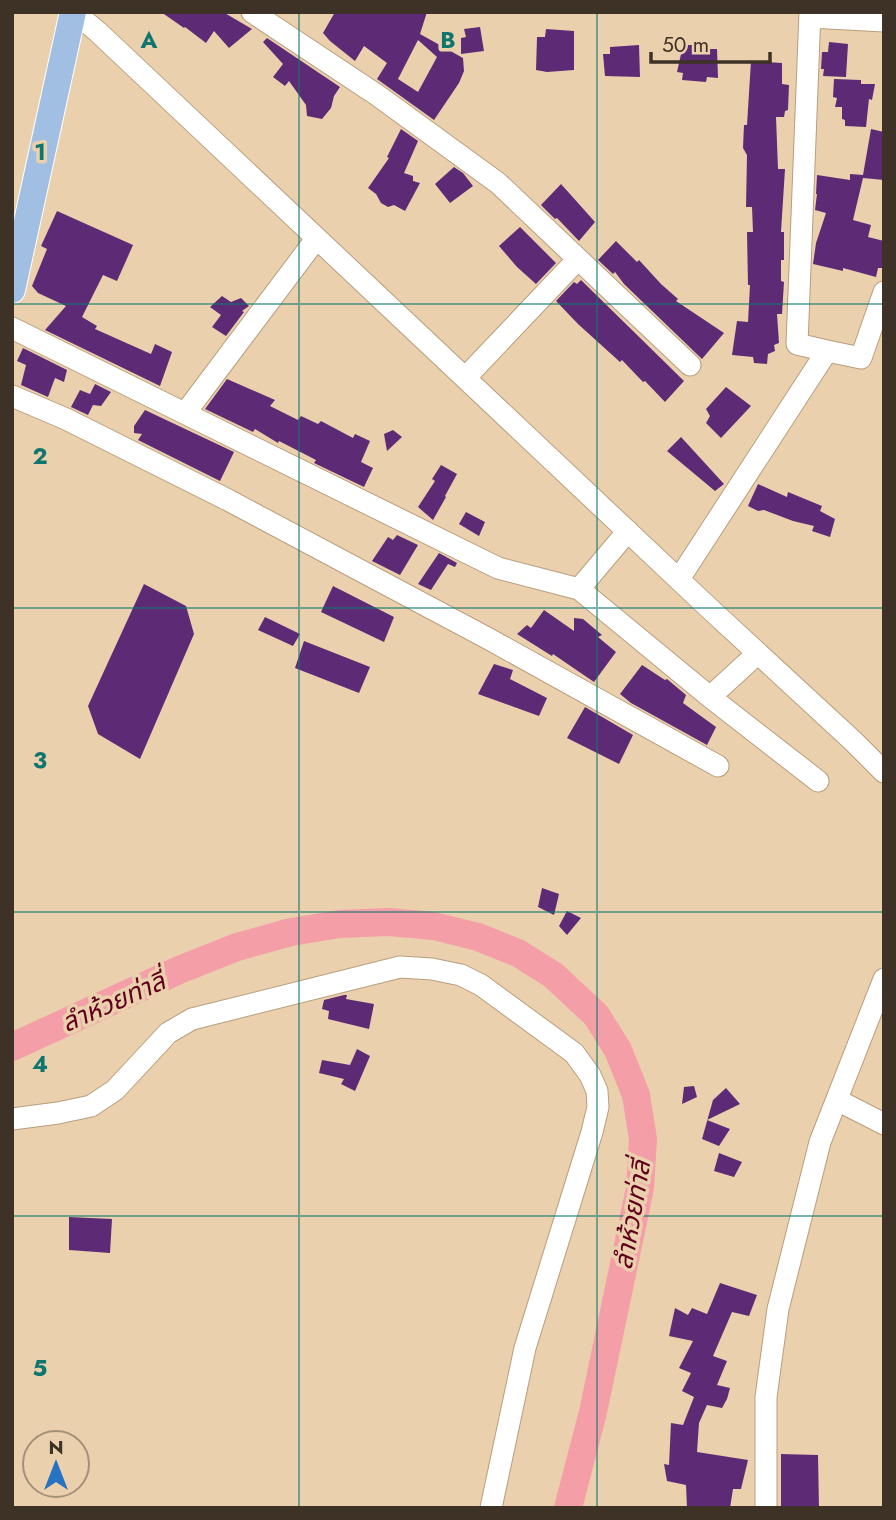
<svg xmlns="http://www.w3.org/2000/svg" width="896" height="1520" viewBox="0 0 896 1520" font-family="Jost,'Noto Sans Thai',sans-serif">
<style>
.lines{fill:none;stroke-linecap:round;stroke-linejoin:round}
.river{stroke:#f49fa8;stroke-width:28}
.building{fill:#5d2b75;fill-rule:evenodd}
.minor-casing{stroke:#b89e7e;stroke-width:23}
.major-casing{stroke:#fff;stroke-width:28}
.minor{stroke:#fff;stroke-width:21}
.major{stroke:#a0bfe3;stroke-width:26}
.grid{fill:none;stroke:#0f766e;stroke-width:2;stroke-opacity:0.55}
.labels{text-anchor:middle;dominant-baseline:central;stroke-width:7;stroke-linejoin:round;paint-order:stroke}
.water-label{font-size:26px;font-style:italic;fill:#60001e;stroke:#ebd0ae}
.grid-label{font-size:23px;text-anchor:middle;font-weight:bold;fill:#0f766e;stroke:#ebd0ae;stroke-width:7;stroke-linejoin:round;paint-order:stroke}
</style>
<rect width="100%" height="100%" fill="#ebd0ae"/>
<g class="lines">
<path class="river" d="M12 1047 179 970 237 947 291 932 340 924 389 922 434 926 478 937 518 953 553 975 596 1015 618 1050 636 1095 643 1139 640 1188 593 1412 568 1508"/>
</g>
<path class="building" d="M161 12H223L252 29 229 48 214 31 206 43 185 27 184 28Z
M335 12H427L420 34 463 58 464 71 459 83 434 120 377 79 387 63 364 46 355 61 330 41 323 33ZM418 40 437 57 418 92 398 79Z
M480 27 484 51 461 54V38L466 37 464 29Z
M546 29 574 31V70L547 72 536 70 537 37H545Z
M267 38 340 87 334 96 331 108 322 119 307 116 306 105 289 81 285 86 273 77 283 64 263 42Z
M829 42 848 44 846 77 823 76 824 69H821L822 52H828Z
M639 45 640 77 605 76 603 54H610V47Z
M683 45H709V49H717L718 78 707 77 706 82 682 80 683 73 677 72Z
M751 61 782 63V84L789 85 788 110 785 111 784 117H776L778 169H785L781 232H784V260H781V281L784 282 782 314H777L779 343 774 345 775 351 768 354 767 364 754 363 753 357 732 355 737 321 748 322 750 285H748L747 232H753L752 207H746L747 155 743 148 744 125H747Z
M834 79 861 80V84H875L872 100 869 99 866 127 845 126V120L842 119V107H835L837 98 833 97Z
M401 129 418 141 404 173 413 176V181L420 183 405 211 394 205 388 207 381 203 376 194 368 188 389 158 387 157Z
M871 129 884 132V180L863 178 853 220 871 225 868 237 884 241V268H878L876 277 843 268V271L813 264 816 243 826 213 815 210 817 194H816L817 175 850 180V174L863 175Z
M454 167 463 173 473 186 450 203 435 184Z
M561 184 595 222 579 241 557 218 555 219 541 205Z
M57 211 133 245 117 281 103 275 82 317 97 326 95 329 151 354 155 344 172 352 160 386 45 330 66 306 38 293 32 286 47 249 41 246Z
M520 227 556 263 536 284 517 267 499 246Z
M616 241 637 262 639 260 661 284 678 299 676 301 724 333 702 359 624 284 615 272 613 274 598 260Z
M581 280 684 381 665 402 645 381 643 382 622 360 620 362 578 324 556 301 574 282 577 284Z
M222 296 231 302 241 298 249 306 242 311 244 312 226 336 212 327 221 315 210 307Z
M23 348 67 370 64 382 55 378 48 397 21 385 26 365 17 361Z
M227 379 275 400 270 406 298 420 301 416 318 424 321 421 353 438 355 434 370 441 361 462 373 468 364 487 314 463 316 460 279 441 278 443 255 429 253 432 205 409Z
M95 384 111 392 101 406 93 405 88 415 71 407 80 390 90 394Z
M726 387 751 406 721 438 706 423 710 416 706 409Z
M145 410 234 452 220 481 138 440 142 434 134 433V426Z
M393 430 402 437 387 451 384 434Z
M681 437 724 484 715 491 667 451Z
M441 465 457 474 445 496 446 497 433 520 418 507 435 481 432 479Z
M758 484 787 497 788 492 822 506 820 511 835 519 830 537 812 531 814 526 793 521 764 510 758 511 748 506Z
M466 512 485 522 479 536 459 524Z
M397 535 418 545 400 575 372 561 388 537 393 540Z
M439 553 457 563 455 567 448 564 431 590 418 584Z
M144 584 186 606 194 634 140 759 98 734 88 706Z
M333 586 394 617 384 642 321 612Z
M544 610 574 631V618L583 619 602 635 598 637 616 652 594 682 553 654 552 656 517 634 527 625 531 628Z
M265 617 300 634 293 646 258 630Z
M304 641 370 667 359 693 295 668Z
M494 664 513 670 510 679 547 698 539 716 478 694Z
M642 665 665 680 667 679 686 695 683 703 716 727 707 745 631 703 620 694Z
M585 707 633 735 619 764 567 738Z
M542 888 559 894 554 915 538 907Z
M567 911 581 918 567 935 559 926Z
M344 995H347L346 999 374 1004 369 1029 328 1019 329 1011 322 1009 324 1000Z
M357 1049 370 1056 355 1091 341 1084 344 1079 319 1073 322 1060 350 1065Z
M694 1086 697 1097 682 1104 684 1087Z
M726 1088 740 1104 707 1120 730 1129 719 1146 702 1139 713 1100Z
M719 1153 742 1162 734 1177 714 1171Z
M69 1217 112 1219 110 1253 69 1250Z
M720 1283 757 1295 749 1316 732 1312 713 1356 727 1361 717 1385 730 1388 727 1399 722 1408 707 1405 699 1423 697 1452 748 1460 741 1489H733L730 1508H687L686 1485 667 1481 664 1464 669 1465 671 1423 683 1425 694 1397 682 1391 691 1373 679 1368 693 1341 669 1336 675 1308 688 1315 692 1308 707 1314Z
M781 1454 818 1455 819 1508H781Z"/>
<g class="lines">
<defs>
<path id="minor" d="M74 12 98 32 709 608 853 741 884 772
M252 12 377 95 498 183 690 365
M810 12 797 344 827 351
M810 17 884 21
M12 328 498 568 579 589 710 697
M466 377 578 259
M12 396 66 419 228 500 489 639 718 766
M186 412 316 239
M679 579 827 351 861 358 884 292
M579 589 628 531
M758 653 710 697 818 781
M837 1100 884 1124
M12 1119 58 1113 91 1106 115 1090 168 1033 192 1019 400 967 432 969 461 975 481 985 574 1053 590 1075 597 1091 598 1107 592 1132 525 1348 491 1508
M766 1508V1397L778 1309 820 1142 884 979"/>
<path id="major" d="M12 290 73 12"/>
</defs>
<use href="#minor" class="minor-casing"/>
<use href="#major" class="major-casing"/>
<use href="#minor" class="minor"/>
<use href="#major" class="major"/>
</g>
<path class="grid" d="M299 12V1508M597 12V1508M12 304H884M12 608H884M12 912H884M12 1216H884"/>
<g class="labels">
<g class="water-label">
<text transform="translate(113 1002) rotate(-24)">ลำห้วยท่าลี่</text>
<text transform="translate(632 1215) rotate(-80)">ลำห้วยท่าลี่</text>
</g>
</g>
<g class="grid-label">
<text x="149" y="48">A</text>
<text x="448" y="48">B</text>
<text x="40" y="160">1</text>
<text x="40" y="464">2</text>
<text x="40" y="768">3</text>
<text x="40" y="1072">4</text>
<text x="40" y="1376">5</text>
</g>
<rect width="896" height="1520" fill="none" stroke="#3d3225" stroke-width="28"/>
<g transform="translate(56 1464)"><circle r="33" fill="#ebd0ae" stroke="#a59177" stroke-width="2"/>
<path d="M0-5L12 26L0 18L-12 26Z" fill="#2772c2"/>
<text y="-10" font-size="19" font-weight="bold" text-anchor="middle" fill="#3d3225">N</text>
</g>
<path d="M651 52v10h119v-10" fill="none" stroke="#3d3225" stroke-width="3.5"/>
<text x="662" y="52" font-size="21" fill="#3d3225" stroke="#ebd0ae" stroke-width="5" paint-order="stroke">50 m</text>
</svg>
